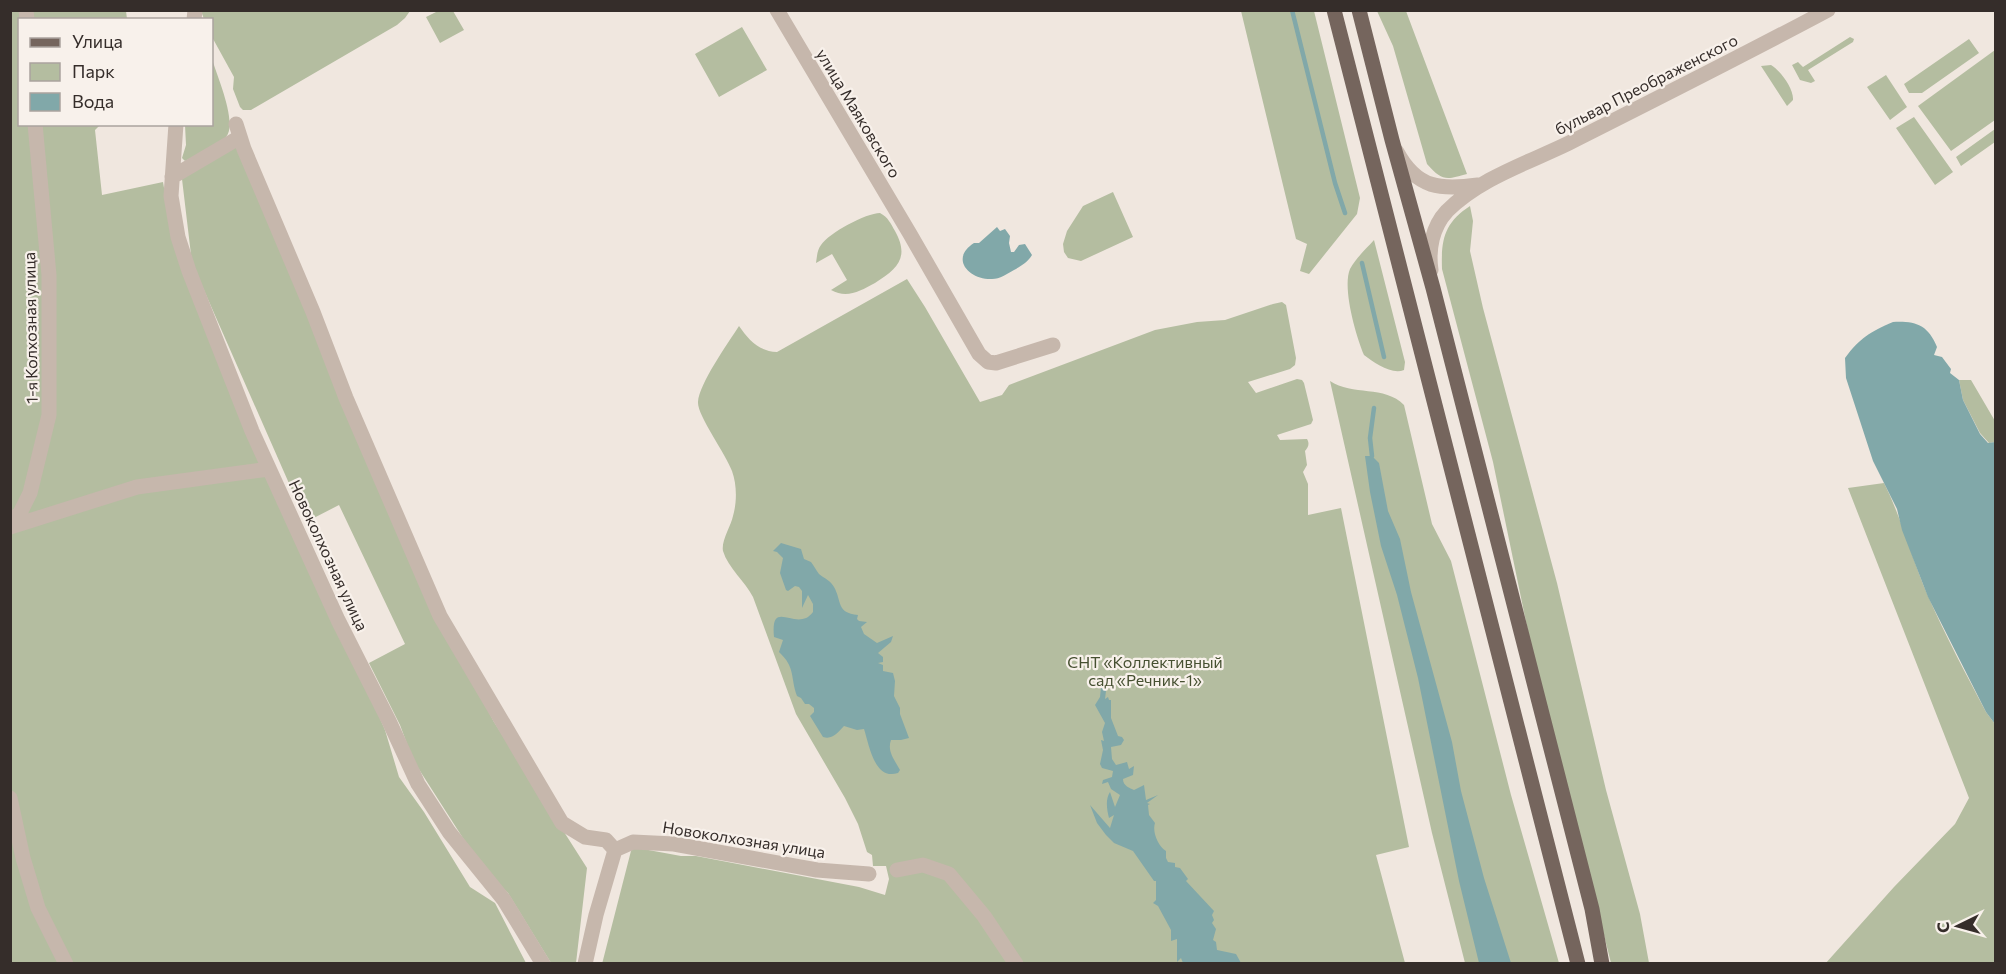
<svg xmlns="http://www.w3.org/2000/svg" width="2006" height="974" viewBox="0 0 2006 974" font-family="Commissioner,sans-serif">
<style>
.green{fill:#b4bda0}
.water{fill:#81a8a9}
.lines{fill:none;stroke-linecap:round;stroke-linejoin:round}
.stream{stroke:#81a8a9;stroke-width:4.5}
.minor{stroke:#c6b7ac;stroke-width:15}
.major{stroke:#75655d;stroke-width:15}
.labels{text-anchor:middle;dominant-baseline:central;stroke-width:4.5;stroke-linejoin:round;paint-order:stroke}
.street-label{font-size:16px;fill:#352d2a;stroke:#f8f1eb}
.park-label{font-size:16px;fill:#465031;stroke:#f8f1eb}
</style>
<rect width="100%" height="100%" fill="#f0e7df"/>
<path class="green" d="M10 11H126L127 19 20 20V124L100 125 95 130 102 195 163 182 173 241 385 730 399 777 424 812 470 887 495 903 526 963H11Z
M201 11H410L405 18 397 25 251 110H243L240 107 233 89 234 77 212 37V20L204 19Z
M438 11H453L464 30 440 43 426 17Z
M1241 11H1314L1360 198 1357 214 1309 274 1300 271 1307 244 1296 239Z
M1377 11H1406L1467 174C1446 180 1442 181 1427 164L1393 46Z
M742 27 767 70 719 97 695 54Z
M1850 37 1854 39 1853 42 1808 70 1815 81 1811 83 1800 80 1792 65 1798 62 1803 67Z
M1969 39 1979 53 1922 93H1909L1904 84Z
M1995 50V120L1951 151 1918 106Z
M212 59C217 76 238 123 226 137 217 148 198 154 185 161L182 158 186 145 185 125 212 124Z
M1771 65C1781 71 1794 89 1793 100L1787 106 1761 66Z
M1886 75 1907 107 1890 120 1867 87Z
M1914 117 1953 172 1935 185 1896 128Z
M1995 129V142L1961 166 1956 157Z
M236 145 430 600 494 722 587 868 576 963H551L508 893 484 871 413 760 400 725 369 663 405 644 339 505 306 522 192 263 182 179Z
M1113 192 1133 237 1081 261 1068 258 1064 252 1063 244 1067 231 1083 206Z
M1470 206 1473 221 1470 251 1483 308 1557 583 1606 790 1640 914 1649 963H1611L1530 641 1493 462 1442 269C1441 240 1444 223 1470 206Z
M880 213C888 217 891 224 895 231 910 258 897 269 875 283 860 291 847 299 831 290L847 280 832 254 816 263C817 257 817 250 821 245 829 233 866 213 880 213Z
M1374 240 1405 362 1404 370C1392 375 1374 363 1364 355 1356 336 1342 288 1350 269 1356 258 1366 249 1374 240Z
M907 279 925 307 980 402 1002 395 1009 385 1155 330 1197 322 1225 320 1273 304 1282 302 1286 305 1296 358 1295 365 1290 369 1248 382 1256 393 1297 379 1302 380 1304 383 1313 420 1311 424 1277 435 1280 440 1307 439C1310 444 1308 447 1305 451L1307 465 1303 472 1308 484V515L1341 508 1409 847 1376 855 1405 963 602 964 632 847 681 856H696L859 887 885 895 889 879 886 866H873L872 855 867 852 858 824 845 798 796 714 753 597C745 581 728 568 723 551 721 541 731 526 733 516 737 502 737 485 732 471 726 454 697 415 698 402 699 384 728 343 739 326 749 340 758 351 777 352Z
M1959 380H1971L1995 421V442L1989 443 1980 433 1963 400Z
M1330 381C1352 396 1385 385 1404 405L1432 524 1451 561 1511 795 1559 963H1465L1432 833Z
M1884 483C1902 519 1912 559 1928 596 1945 635 1966 674 1986 712L1995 724V963L1825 964 1894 887 1955 824 1969 798 1848 488Z"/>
<path class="water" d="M997 227 1000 231 1005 229 1010 236 1009 243 1011 252H1014L1019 245 1025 244 1032 255C1028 262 1021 266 1014 270 1007 274 1000 279 992 279 970 280 949 259 974 243H979Z
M1893 322C1916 321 1928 325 1937 347L1934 355 1942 357 1951 369 1950 373 1959 380 1963 400 1980 434 1988 443 1995 442V724L1986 712 1928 597 1902 530 1897 509 1873 461 1846 378 1845 358C1860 338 1870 332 1893 322Z
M1365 456H1372L1379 463 1388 511 1400 539 1411 592 1452 742 1461 791 1484 878 1511 963H1479L1459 881 1418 678 1397 595 1381 546 1370 492Z
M781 543 801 549 804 559 811 562C814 566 816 570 819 574 824 578 831 581 834 587 842 601 836 613 858 615L857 619 859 621 867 622 861 627 864 634 877 643 893 636 891 642 878 653 883 657V662L878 663 883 665V671L893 673 895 681 894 696 900 708V714L909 738 901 740H891C887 751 894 759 900 770L898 773C874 781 869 744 864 729L857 730 844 726C838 732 833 740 823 737L810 716 814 712V708L809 704H805L801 698 797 696C790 677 796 668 779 652L783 640 774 637C770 596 797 634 813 612V604L808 595 802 608V591L799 587 795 586 788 591 786 590 780 573 783 558 777 552 773 551Z
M1101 687 1106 691 1105 699 1108 697 1109 700H1111V718L1118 736 1122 737 1124 740 1121 745 1111 747 1112 759 1116 765 1127 762 1129 769 1134 766 1133 775 1123 779C1123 786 1130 788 1134 790L1144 785 1146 800 1158 795 1147 803 1150 804 1148 805 1149 815 1155 823C1152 832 1158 846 1166 851V858L1168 862 1175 863V867L1180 868 1188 879 1186 881 1214 911 1212 915 1214 920 1212 923 1216 929 1213 940 1216 942 1217 950 1236 954 1241 963H1183L1181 958 1177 962V939L1171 941V930L1158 906 1153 903 1156 900V881H1154L1133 851 1114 843 1106 835 1097 823 1090 805 1110 828 1114 815 1109 818C1107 810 1105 800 1110 792L1115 807 1120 795 1111 789 1108 782 1102 784 1103 780 1112 777 1113 771 1102 768 1100 764 1103 750 1101 740 1104 741 1102 732 1105 723 1095 705 1100 697Z"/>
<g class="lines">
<path class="stream" d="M1292 10 1335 183 1345 213
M1362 263 1384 357
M1372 456 1370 438 1374 408"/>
<path class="minor" d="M26 10 27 20
M777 10 910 234 979 354 988 362 996 363 1053 345
M194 20 195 10
M176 124 171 196 178 237 189 271 252 431 338 620 389 721 418 784 449 832 504 900 543 964
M236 124 244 149 313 312 346 398 440 616 562 823 585 837 606 840 615 850
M1397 152C1417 189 1441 190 1478 185
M172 177 240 137
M1431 270C1428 250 1432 227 1447 211 1480 178 1528 163 1569 143 1656 99 1742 56 1828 10
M10 522 20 513 30 493 49 415V275L35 124
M10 527 137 487 269 469
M10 798 23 858 38 908 66 964
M897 870 923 865 949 874 984 916 1016 964
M585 964 596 915 615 850 633 842 674 844 817 870 869 874"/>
<path class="major" d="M1334 10 1578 964
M1359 10 1392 140 1433 288 1592 909 1602 964"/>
</g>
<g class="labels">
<g class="street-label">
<text transform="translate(1646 84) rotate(-27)">бульвар Преображенского</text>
<text transform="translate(859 113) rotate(59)">улица Маяковского</text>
<text transform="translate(30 328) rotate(-91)">1-я Колхозная улица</text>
<text transform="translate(329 555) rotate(65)">Новоколхозная улица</text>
<text transform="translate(744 839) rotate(9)">Новоколхозная улица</text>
</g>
<g class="park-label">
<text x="1145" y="661">СНТ «Коллективный<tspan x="1145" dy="18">сад «Речник-1»</tspan></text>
</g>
</g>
<rect width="2006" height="974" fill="none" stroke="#352d2a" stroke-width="24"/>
<rect x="18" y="18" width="195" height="108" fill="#f8f1eb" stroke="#aaa39e" stroke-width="1.5"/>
<rect x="30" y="38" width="30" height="9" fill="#75655d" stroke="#aaa39e" stroke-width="1.5"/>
<text x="72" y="48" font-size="18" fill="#352d2a">Улица</text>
<rect x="30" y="63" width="30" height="18" fill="#b4bda0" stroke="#aaa39e" stroke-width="1.5"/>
<text x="72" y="78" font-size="18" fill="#352d2a">Парк</text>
<rect x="30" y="93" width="30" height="18" fill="#81a8a9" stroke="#aaa39e" stroke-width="1.5"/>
<text x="72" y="108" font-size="18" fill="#352d2a">Вода</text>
<g transform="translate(1958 926) rotate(265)" stroke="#f8f1eb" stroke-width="4.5" paint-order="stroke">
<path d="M0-4.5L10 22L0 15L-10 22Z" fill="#352d2a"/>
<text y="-9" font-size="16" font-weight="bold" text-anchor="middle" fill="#352d2a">С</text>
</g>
</svg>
